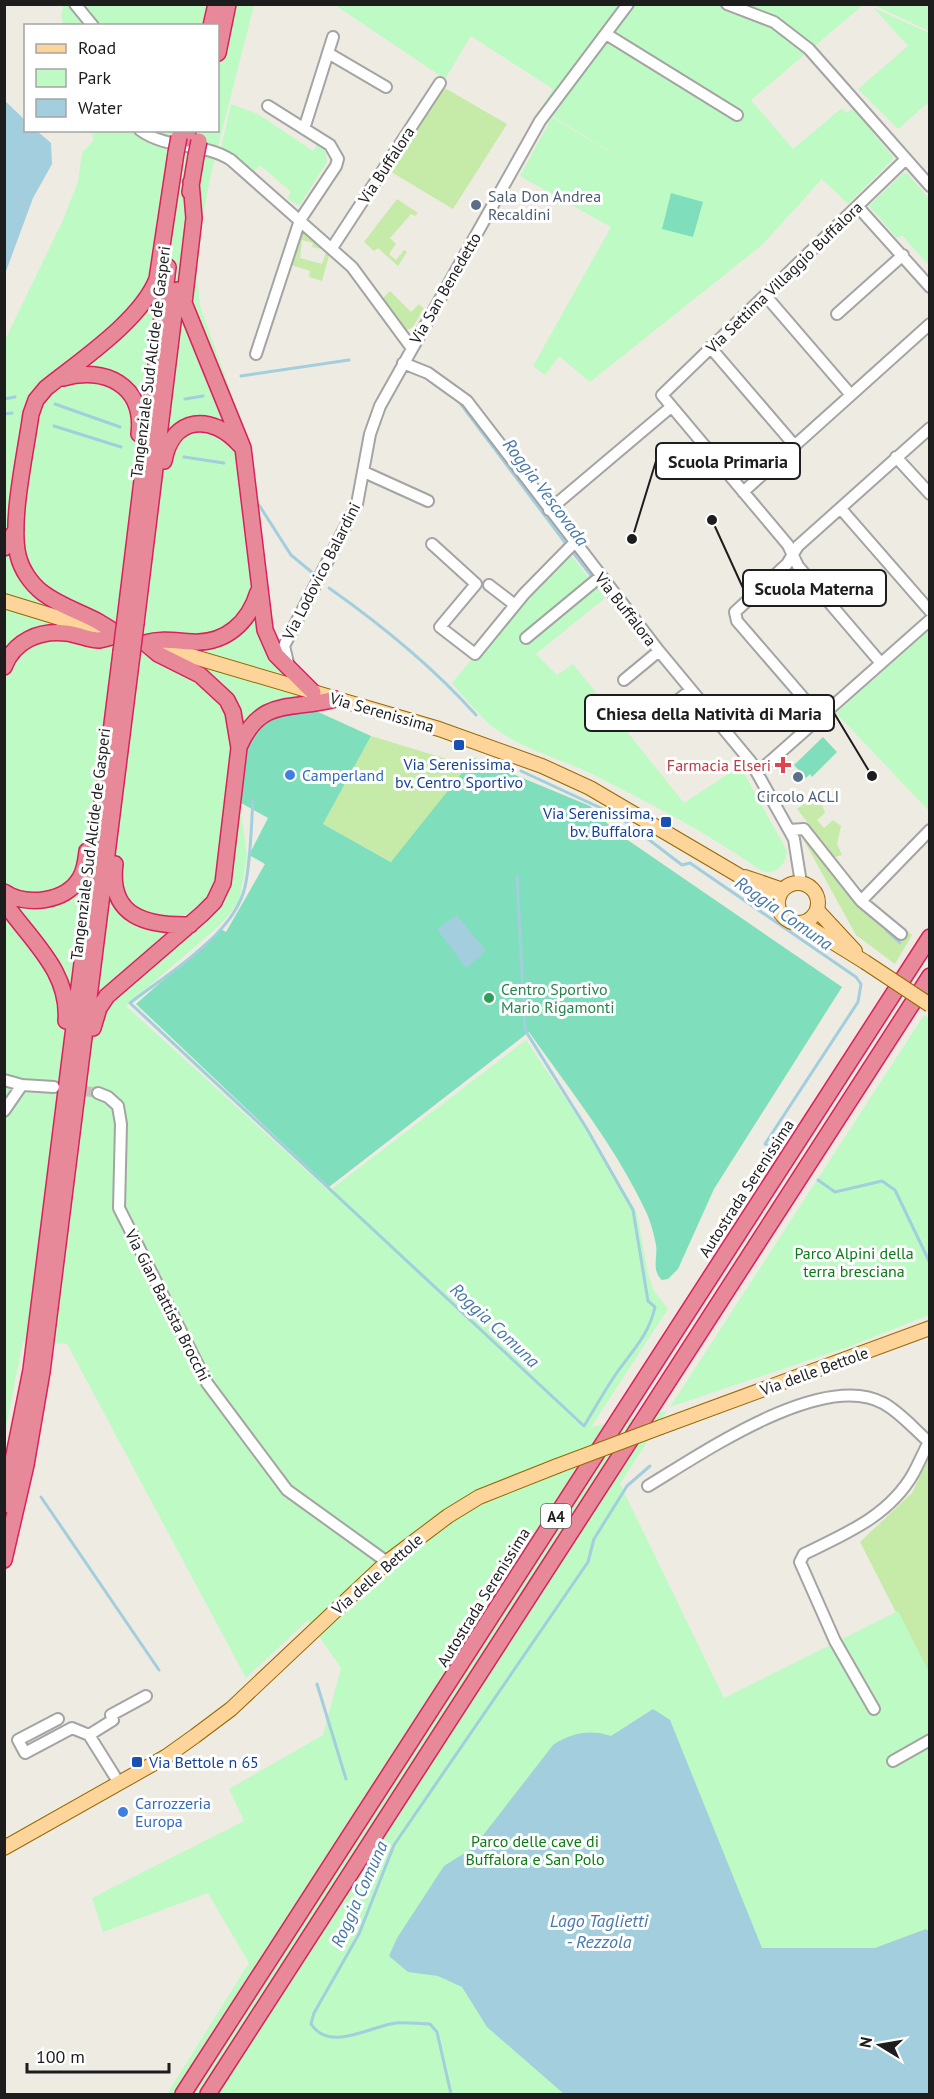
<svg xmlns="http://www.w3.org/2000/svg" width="934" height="2099" viewBox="0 0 934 2099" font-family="'PT Sans',sans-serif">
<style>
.grass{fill:#c6eaa7}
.park{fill:#befac4}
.pitch{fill:#7fdfbc}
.water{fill:#a2cedd}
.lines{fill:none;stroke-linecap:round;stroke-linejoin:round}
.stream{stroke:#a2cedd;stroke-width:3}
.minor-tunnel{stroke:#c4c2bb;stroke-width:10;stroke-dasharray:10 5;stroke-linecap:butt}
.minor-casing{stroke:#a4a4a4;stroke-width:14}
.major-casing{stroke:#966800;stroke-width:16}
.highway-casing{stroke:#da215d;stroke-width:18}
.minor{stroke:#fff;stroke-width:10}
.major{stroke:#fdd499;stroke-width:14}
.highway{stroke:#e78998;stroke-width:15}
.major-bridge-casing{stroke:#966800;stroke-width:16;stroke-linecap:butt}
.highway-bridge-casing{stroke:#da215d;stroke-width:18;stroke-linecap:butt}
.major-bridge{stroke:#fdd499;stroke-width:14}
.highway-bridge{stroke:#e78998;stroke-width:15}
.service-dot{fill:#5c6f8a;stroke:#fff;stroke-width:2}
.transit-dot{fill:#1a4fb4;stroke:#fff;stroke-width:2}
.health-dot{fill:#e0444e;stroke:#fff;stroke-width:2}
.shop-dot{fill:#3f7fe0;stroke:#fff;stroke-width:2}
.leisure-dot{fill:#2e9e5b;stroke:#fff;stroke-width:2}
.labels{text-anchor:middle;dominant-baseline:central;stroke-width:6;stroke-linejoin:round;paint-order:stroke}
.shield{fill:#fff;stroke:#616161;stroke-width:1.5}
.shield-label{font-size:15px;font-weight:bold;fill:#1d1d1d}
.street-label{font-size:16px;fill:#1d1d1d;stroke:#fff}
.service-label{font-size:16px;fill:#4e5e75;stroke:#fff;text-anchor:start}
.transit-label{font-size:16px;fill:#164399;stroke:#fff}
.health-label{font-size:16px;fill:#be3a42;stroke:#fff;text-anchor:end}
.shop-label{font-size:16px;fill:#366cbe;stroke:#fff;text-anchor:start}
.leisure-label{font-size:16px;fill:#27864d;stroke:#fff;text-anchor:start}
.park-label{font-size:16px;fill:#0a7c16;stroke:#fff}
.water-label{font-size:18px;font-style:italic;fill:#4879ad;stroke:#fff}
.leader{fill:none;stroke:#1d1d1d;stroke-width:2}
.callout-dot{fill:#1d1d1d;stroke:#fff;stroke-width:2}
.callout{fill:#fff;stroke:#1d1d1d;stroke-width:2}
.callout-label{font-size:18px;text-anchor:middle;font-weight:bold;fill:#1d1d1d}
</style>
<rect width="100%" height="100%" fill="#eeebe2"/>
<path class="grass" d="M443 87 507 124 453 209 388 170Z
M397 199 418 213 415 216 411 214 390 238 396 244 389 254 396 260 404 250 407 252 398 266 378 248 374 251 364 242Z
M301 230 323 247 322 249 312 247 313 243 302 240 300 258 322 264 327 250 330 252 322 281 309 277 310 271 291 265Z
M390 291 411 312 419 304 424 309 412 328 406 330 383 298Z
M371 736 470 766 392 862 323 824Z
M821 802 825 813 817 820 824 828 833 820 841 826 837 844 842 855 835 857 797 809 805 803Z
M802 837 858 905 898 939 906 930 912 935 895 964 856 935Z
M929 1457V1677L860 1542 912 1493Z"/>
<path class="park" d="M64 4 254 5 211 174 204 210 197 274 200 306 250 445 269 614 274 632 310 698C287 697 269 700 251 717L240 804 247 856 239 902 220 925 126 1006 329 1191 526 1040 602 1153 637 1213 648 1274 654 1291 668 1309 591 1427 667 1411 620 1484 724 1698 898 1611 929 1672V2094H167L249 1963 208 1893 103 1932 92 1898 244 1821 229 1789 323 1735 341 1668 308 1620 246 1678 67 1344 23 1341 5 1432V340L62 222 78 182 82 153 93 141 92 131 218 130V26L63 25 61 14Z
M335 5H863L751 100 793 149 842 108 847 113 853 108 894 158 848 204 822 179 762 245 590 382 559 356 545 375 533 366 611 227 520 176 552 117 651 177 541 109 553 89 471 36 445 79Z
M874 5H929V31Z
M874 8 929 33V102L898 129 858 89 908 46Z
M231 104 258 114 313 151 317 145 325 150 327 162 299 206 287 198 291 192 260 165 254 172 221 148Z
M903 173 908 174 929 199V266L902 235 897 238 869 206Z
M569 553 605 598 536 654 557 675 573 664 684 803 740 766 787 851C786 864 776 876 762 871 709 834 654 805 596 776 561 758 515 748 486 721 474 709 463 696 452 683L526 595Z
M929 630V811L836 713Z
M924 1015 930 1019 929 1315 848 1347 670 1407Z"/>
<path class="pitch" d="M671 193 703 202 693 237 662 229Z
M314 710 371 736 323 824 391 862 474 758 590 806 616 832 842 987 714 1189 678 1269 668 1279 662 1280C651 1270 658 1257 656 1245 654 1235 651 1223 647 1214 618 1150 570 1090 529 1032L329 1187 136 1004 221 929 226 932 265 864 249 855 268 818 241 803 248 740 268 716Z
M823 737 837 752 812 777 810 774 806 778 794 765Z"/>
<path class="water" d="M4 100 25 120 26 130 37 131 51 143 52 164 33 198 5 274Z
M457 915 486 951 466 968 437 929Z
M653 1709 670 1720 762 1948H875L926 1929 929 1931V2094H564L487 2027 462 1987 438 1976 408 1972 389 1956 397 1938 444 1866 474 1847 553 1745C571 1733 590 1729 611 1736Z"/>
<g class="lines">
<path class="stream" d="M241 376 349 360
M4 399 15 397
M185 399 203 396
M457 399 567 545
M55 404 120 427
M4 414 12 413
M54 426 121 447
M184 457 224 463
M259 505 291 555 314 574
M571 550 593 578
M597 583 635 631
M329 588C383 626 432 666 476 715
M521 771 618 816 682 865 690 863 856 977 861 984 858 1002 765 1144 773 1148
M253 800C251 828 251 859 245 887 234 935 167 974 130 1003L584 1426C595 1408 606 1388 618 1371 634 1349 649 1334 655 1307L648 1301 633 1210 587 1129 525 1030 517 876
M887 931 900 943
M818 1180 835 1192 882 1181 895 1190 930 1263
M4 1443 5 1444
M41 1497 159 1670
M317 1684 346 1779
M451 2094 437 2032 430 2024C419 2024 407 2022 396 2023 370 2026 330 2053 311 2024L314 2013 359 1934 394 1845 588 1562 594 1539 627 1486 650 1466"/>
<path class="minor-tunnel" d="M71 1089 98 1093"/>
<defs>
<path id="minor" d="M75 4 93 26
M727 4 774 22 809 49 930 186
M606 34 737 115
M328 53 386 87
M304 129 333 37
M140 130C167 150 204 142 231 160L352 267 411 347
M858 207 930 287
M332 248 440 83
M765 295 851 395
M837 314 903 255
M710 347 795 446
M256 354 300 220 336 166 338 159 330 145 268 106
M403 363 428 373 467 401 659 651 751 762 794 839 801 883
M896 457 930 494
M364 472 428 501
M743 492 930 324
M841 509 930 611
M549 510 671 407
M432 544 476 584 440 627 475 654 524 594 575 542
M489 585 515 605
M526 638 601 576
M880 662 798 566 788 545 662 395 906 159
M289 667 284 646 357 504 370 434 380 406 540 121 628 4
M624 680 659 651
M819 716 737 621 735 612 787 564 798 546 930 428
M652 720 691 690
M757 773 930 620
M789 830 804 829 861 901 901 934
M861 901 930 830
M4 1080 22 1085 54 1087
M98 1093 108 1097 118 1106 121 1124 119 1208 207 1383 287 1490 387 1562
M4 1111 22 1085
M648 1486C701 1454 822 1370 883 1403 900 1412 914 1429 929 1442
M874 1709 835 1641 800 1562 804 1554C845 1534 889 1516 913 1474 919 1463 924 1451 930 1440
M58 1719 18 1740 25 1753 72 1728 89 1735 119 1783
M89 1735 113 1720 111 1715 146 1696
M893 1761 930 1740"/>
<path id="major" d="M4 601 112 634
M147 643 439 729 542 766 590 788 738 875 778 905
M745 877 783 890
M778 903a20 20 0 1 1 40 0a20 20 0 1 1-40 0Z
M817 910 855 951
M802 923 865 962
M661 1427 930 1328
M4 1848 167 1756 195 1736 231 1709 387 1562 448 1516 479 1497 557 1466"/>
<path id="highway" d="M211 26 216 4
M218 53 228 4
M187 139 188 130
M191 182 194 218 184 303 243 448 265 630 276 655 313 692
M190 192 196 156
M63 378C104 366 145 385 139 434
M164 461C172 416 212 413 240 445
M4 548 16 530
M125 620 168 267
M136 623 177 290
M118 635C95 615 67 611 43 593 31 584 21 569 18 555 10 521 26 451 31 414L36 400 46 388C81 360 141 320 157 279L176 153
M145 643C162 638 175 641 192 642 226 644 249 622 258 592
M4 667C14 641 39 630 66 633 77 634 88 640 99 640 105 639 112 637 118 635
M240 745C262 696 293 711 335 699
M115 864C108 917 147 926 190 925
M4 892C26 907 66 902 80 878 85 870 86 860 87 851
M4 902C30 940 70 971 66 1021
M93 1028 99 1008 107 996 202 914 214 902 223 883 239 748 233 712 227 700 200 675 158 654 145 643
M4 1505 31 1370 121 652
M4 1560 26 1465 42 1372 132 655
M183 2094 930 937
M208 2094 930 976"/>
</defs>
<use href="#minor" class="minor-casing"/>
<use href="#major" class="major-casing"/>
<use href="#highway" class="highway-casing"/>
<use href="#minor" class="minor"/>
<use href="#major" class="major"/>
<use href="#highway" class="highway"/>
<defs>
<path id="major-bridge" d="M865 962 930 1005
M557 1466 661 1427"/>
<path id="highway-bridge" d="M176 153 179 137
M196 156 199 141
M121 652 125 620
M132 655 136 623"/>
</defs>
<use href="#major-bridge" class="major-bridge-casing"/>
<use href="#highway-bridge" class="highway-bridge-casing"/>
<use href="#major-bridge" class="major-bridge"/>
<use href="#highway-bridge" class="highway-bridge"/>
</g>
<g class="service-dot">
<circle cx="476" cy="205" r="6"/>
<circle cx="798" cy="777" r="6"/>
</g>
<g class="transit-dot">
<rect x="453" y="739" width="12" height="12" rx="3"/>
<rect x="660" y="816" width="12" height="12" rx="3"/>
<rect x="131" y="1756" width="12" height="12" rx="3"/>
</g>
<path class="health-dot" d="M780 756h6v6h6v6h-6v6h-6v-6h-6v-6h6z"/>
<g class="shop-dot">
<circle cx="290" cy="775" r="6"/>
<circle cx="123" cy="1812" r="6"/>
</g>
<circle class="leisure-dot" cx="489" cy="998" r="6"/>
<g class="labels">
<rect class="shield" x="541" y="1504" width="30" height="24" rx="4.5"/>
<g class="shield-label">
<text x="556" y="1516">A4</text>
</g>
<g class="street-label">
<text transform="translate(386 165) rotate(-57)">Via Buffalora</text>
<text transform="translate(784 277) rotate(-44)">Via Settima Villaggio Buffalora</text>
<text transform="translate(445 288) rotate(-60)">Via San Benedetto</text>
<text transform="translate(150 362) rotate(-83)">Tangenziale Sud Alcide de Gasperi</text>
<text transform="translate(321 571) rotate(-63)">Via Lodovico Balardini</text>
<text transform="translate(626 609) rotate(52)">Via Buffalora</text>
<text transform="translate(382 712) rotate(16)">Via Serenissima</text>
<text transform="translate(90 844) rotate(-83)">Tangenziale Sud Alcide de Gasperi</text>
<text transform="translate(746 1188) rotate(-57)">Autostrada Serenissima</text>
<text transform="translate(168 1305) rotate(63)">Via Gian Battista Brocchi</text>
<text transform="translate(814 1371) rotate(-20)">Via delle Bettole</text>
<text transform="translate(377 1574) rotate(-41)">Via delle Bettole</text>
<text transform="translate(483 1597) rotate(-58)">Autostrada Serenissima</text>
</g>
<g class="service-label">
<text x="488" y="196">Sala Don Andrea<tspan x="488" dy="18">Recaldini</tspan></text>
<text x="798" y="796" text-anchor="middle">Circolo ACLI</text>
</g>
<g class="transit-label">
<text x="459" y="764">Via Serenissima,<tspan x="459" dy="18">bv. Centro Sportivo</tspan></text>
<text x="654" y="813" text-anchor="end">Via Serenissima,<tspan x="654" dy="18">bv. Buffalora</tspan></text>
<text x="149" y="1762" text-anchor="start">Via Bettole n 65</text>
</g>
<g class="health-label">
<text x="771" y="765">Farmacia Elseri</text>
</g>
<g class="shop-label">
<text x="302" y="775">Camperland</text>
<text x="135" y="1803">Carrozzeria<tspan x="135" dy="18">Europa</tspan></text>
</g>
<g class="leisure-label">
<text x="501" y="989">Centro Sportivo<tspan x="501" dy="18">Mario Rigamonti</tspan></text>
</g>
<g class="park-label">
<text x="854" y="1253">Parco Alpini della<tspan x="854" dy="18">terra bresciana</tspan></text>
<text x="535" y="1841">Parco delle cave di<tspan x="535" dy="18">Buffalora e San Polo</tspan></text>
</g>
<g class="water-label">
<text transform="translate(546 492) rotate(53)">Roggia Vescovada</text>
<text transform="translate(784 913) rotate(35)">Roggia Comuna</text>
<text transform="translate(495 1325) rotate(43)">Roggia Comuna</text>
<text transform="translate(359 1894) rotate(-66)">Roggia Comuna</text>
<text x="599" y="1920">Lago Taglietti<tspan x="599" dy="21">- Rezzola</tspan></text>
</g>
</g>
<path class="leader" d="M632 539L656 461M712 520L743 588M872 776L834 713"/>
<g class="callout-dot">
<circle cx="632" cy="539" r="6"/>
<circle cx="712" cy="520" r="6"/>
<circle cx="872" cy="776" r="6"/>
</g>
<g class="callout">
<rect x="656" y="443" width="144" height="36" rx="6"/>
<rect x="743" y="570" width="143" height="36" rx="6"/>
<rect x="585" y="695" width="249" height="36" rx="6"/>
</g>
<g class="callout-label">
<text x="728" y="468">Scuola Primaria</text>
<text x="814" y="595">Scuola Materna</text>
<text x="709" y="720">Chiesa della Natività di Maria</text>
</g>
<rect width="934" height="2099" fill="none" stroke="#1d1d1d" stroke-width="12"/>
<rect x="24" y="24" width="195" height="108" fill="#ffffff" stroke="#a5a5a5" stroke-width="1.5"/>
<rect x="36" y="44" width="30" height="9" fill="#fdd499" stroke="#a5a5a5" stroke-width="1.5"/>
<text x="78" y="54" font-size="18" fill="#1d1d1d">Road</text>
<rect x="36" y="69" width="30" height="18" fill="#befac4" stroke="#a5a5a5" stroke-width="1.5"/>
<text x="78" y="84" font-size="18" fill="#1d1d1d">Park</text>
<rect x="36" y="99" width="30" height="18" fill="#a2cedd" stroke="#a5a5a5" stroke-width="1.5"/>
<text x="78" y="114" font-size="18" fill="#1d1d1d">Water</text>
<g transform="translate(880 2045) rotate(281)" stroke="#ffffff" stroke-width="4.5" paint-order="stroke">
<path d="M0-4.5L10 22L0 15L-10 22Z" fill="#1d1d1d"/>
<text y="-9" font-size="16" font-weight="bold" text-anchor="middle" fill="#1d1d1d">N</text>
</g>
<path d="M27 2063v9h142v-9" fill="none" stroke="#1d1d1d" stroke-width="3"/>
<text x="36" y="2063" font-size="18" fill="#1d1d1d" stroke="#ffffff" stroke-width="4.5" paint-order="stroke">100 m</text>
</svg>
